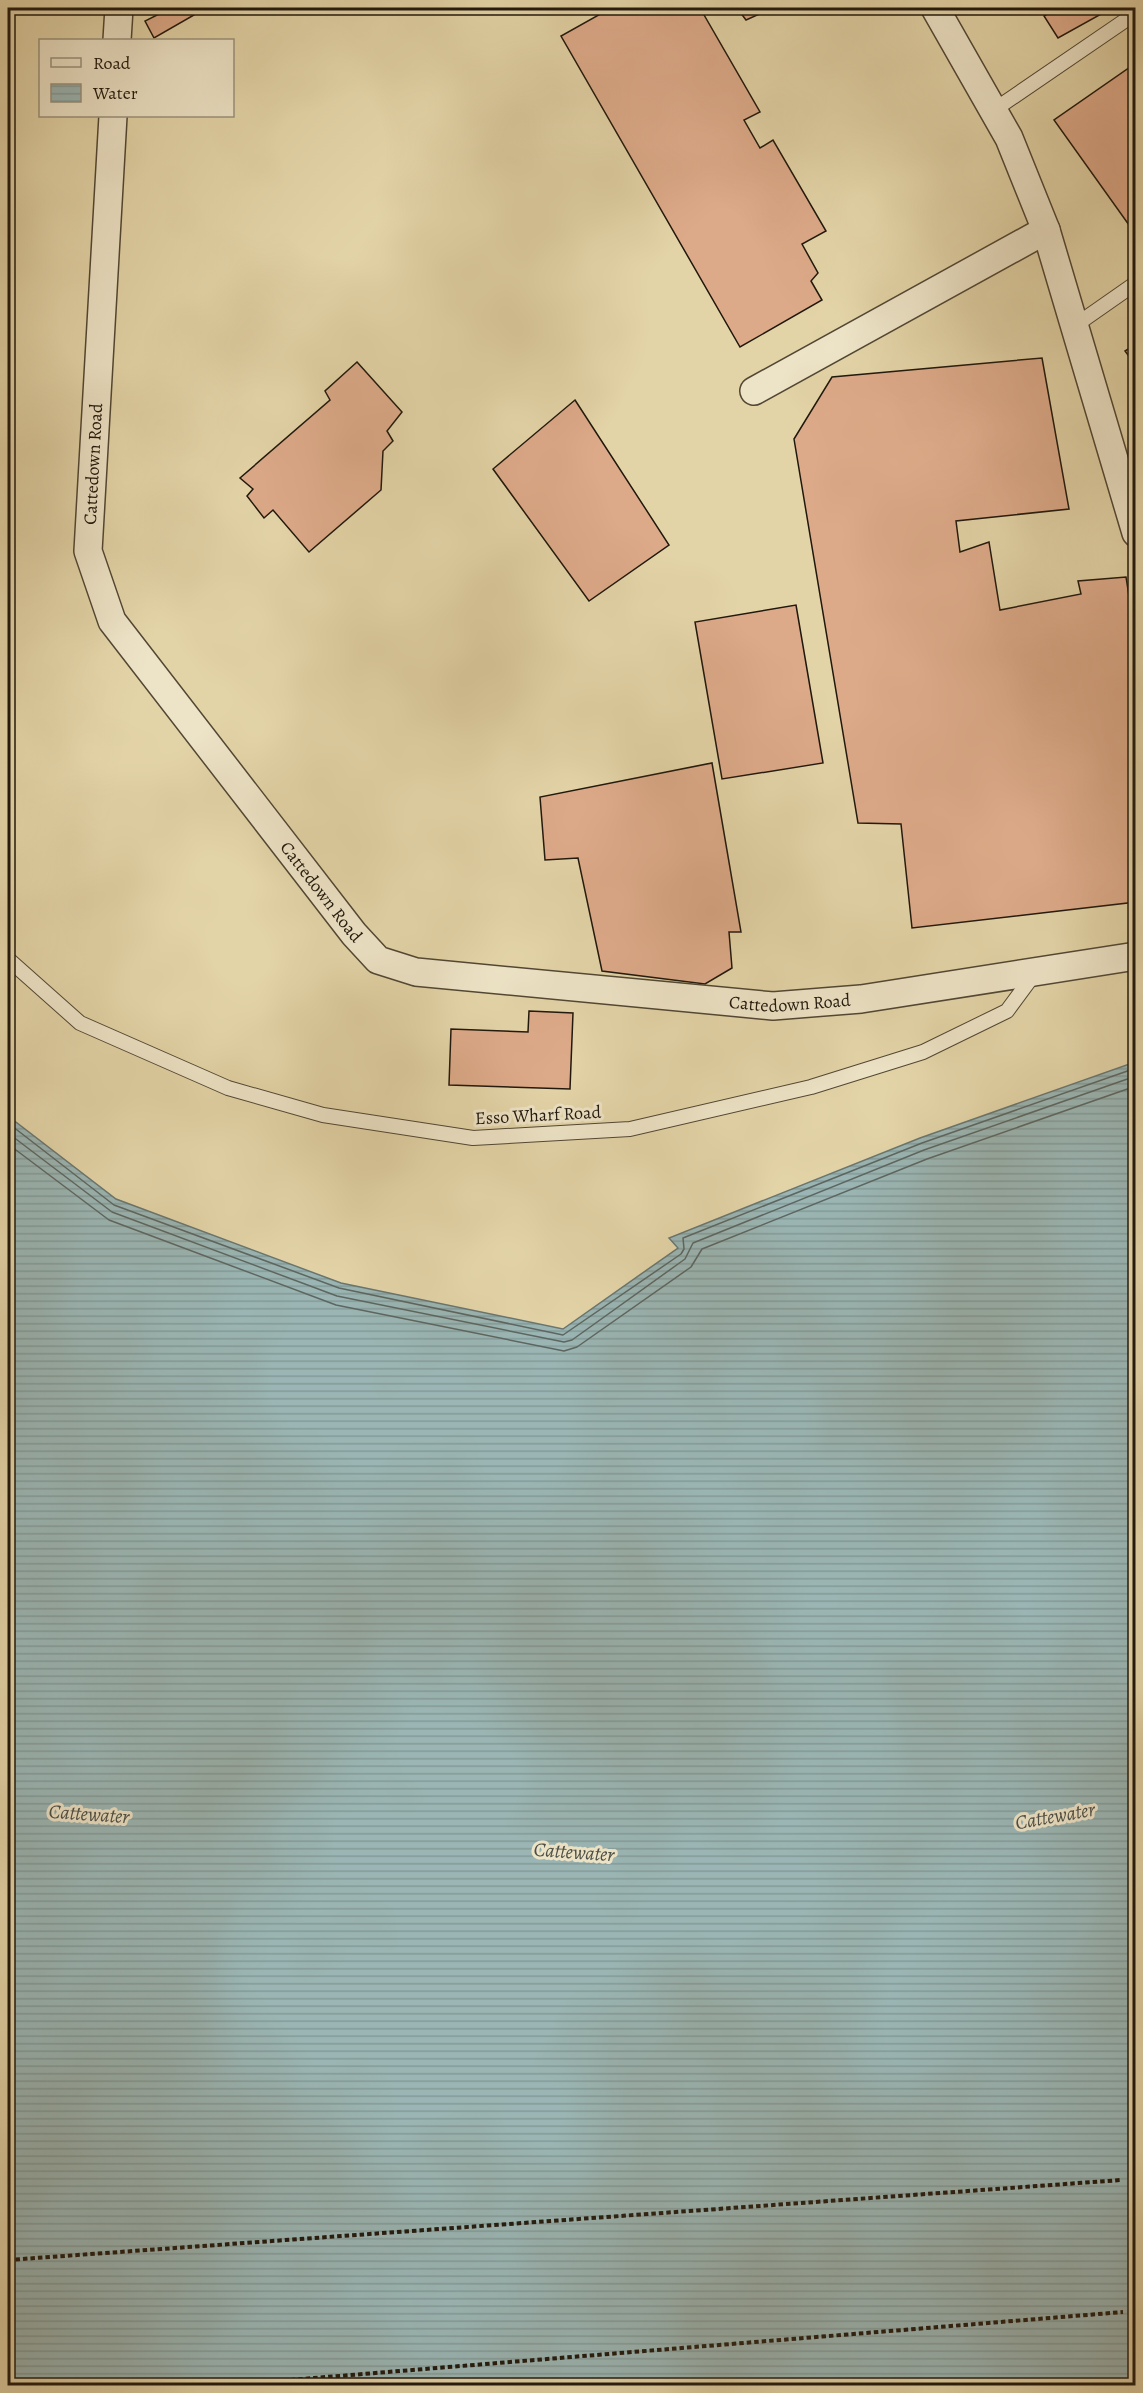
<svg xmlns="http://www.w3.org/2000/svg" width="1143" height="2393" viewBox="0 0 1143 2393" font-family="Alegreya,serif">
<style>
.water{fill:url(#water-rules);stroke:#697671;stroke-width:1.5}
.lines{fill:none;stroke-linecap:round;stroke-linejoin:round}
.shore{stroke:#5d6660;stroke-width:1.5}
.building{fill:#ddaa89;stroke:#20180d;stroke-width:1.5}
.service-casing{stroke:#514734;stroke-width:16}
.minor-casing{stroke:#514734;stroke-width:30}
.path{stroke:#20180d;stroke-width:4;stroke-dasharray:4.5 3;stroke-linecap:butt}
.service{stroke:#ede3c6;stroke-width:14}
.minor{stroke:#ede3c6;stroke-width:27}
.labels{text-anchor:middle;dominant-baseline:central;stroke-width:6;stroke-linejoin:round;paint-order:stroke}
.street-label{font-size:18px;fill:#20180d;stroke:#ede3c6}
.water-label{font-size:20px;font-style:italic;fill:#4b4f47;stroke:#ede3c6}
</style>
<defs>
<pattern id="water-rules" width="6" height="5" patternUnits="userSpaceOnUse" patternTransform="scale(1.5)"><rect width="6" height="5" fill="#9ab5b3"/><path d="M0 2.5h6" fill="none" stroke="#849b99"/></pattern>
</defs>
<rect width="100%" height="100%" fill="#e3d4a7"/>
<filter id="stains"><feTurbulence type="fractalNoise" baseFrequency=".00333" numOctaves="4"/><feColorMatrix values="0 0 0 0 .2 0 0 0 0 .09 0 0 0 0 .02 0 0 0 .5 -.17"/></filter>
<radialGradient id="worn" r=".72"><stop offset=".6" stop-color="#630" stop-opacity="0"/><stop offset="1" stop-color="#630" stop-opacity=".3"/></radialGradient>
<path class="water" d="M1135 1062V2385H8V1116L116 1199 341 1283 563 1329 678 1248 669 1238 920 1138Z"/>
<g class="lines">
<path class="shore" d="M8 1123 114 1205 339 1288 563 1335 681 1254 684 1249 683 1238 922 1143 1136 1068
M8 1133 112 1212 337 1296 564 1342 572 1340 685 1259 693 1243 924 1150 1136 1076
M8 1144 109 1220 336 1305 564 1351 577 1347 691 1267 702 1249 927 1159 1136 1086"/>
</g>
<path class="building" d="M171 8H189L194 15 154 38 145 21Z
M611 8H700L760 112 744 120 760 148 773 140 826 231 802 244 818 273 811 281 822 300 740 347 561 36Z
M737 8H773L746 20Z
M1057 8H1112L1058 38 1044 16Z
M1136 63V231L1134 232 1054 120Z
M1136 344V366L1125 351Z
M1042 358 1069 509 956 521 960 552 989 542 1000 610 1081 594 1078 581 1126 577 1136 641V902L912 928 901 824 858 823 794 439 832 377Z
M357 362 402 412 387 431 393 441 383 451 381 490 309 552 273 510 264 518 247 496 253 489 240 478 330 400 325 391Z
M575 400 669 545 589 601 493 469Z
M796 605 823 763 722 779 695 622Z
M712 763 741 932H729L732 968 705 984 602 971 578 858 545 860 540 797Z
M529 1011 573 1013 570 1089 449 1085 451 1029 528 1032Z"/>
<g class="lines">
<defs>
<path id="service" d="M994 110 1136 13
M1073 327 1136 283
M8 959 80 1023 228 1088 323 1115 473 1138 630 1129 811 1087 923 1052 1007 1011 1035 973"/>
<g id="minor">
<path d="M935 8 1009 138 1046 230 1136 533"/>
<path d="M117 40 119 8"/>
<path id="s1" d="M113 116 88 551 112 621 354 934 378 960 416 972 773 1006 861 999 1136 956"/>
<path d="M754 391 1046 230"/>
</g>
</defs>
<use href="#service" class="service-casing"/>
<use href="#minor" class="minor-casing"/>
<path class="path" d="M8 2260 1121 2180
M216 2386 1123 2312"/>
<use href="#service" class="service"/>
<use href="#minor" class="minor"/>
</g>
<g class="labels">
<g class="street-label">
<text transform="translate(93 464) rotate(-87)">Cattedown Road</text>
<text stroke="none"><textPath href="#s1" startOffset="852">Cattedown Road</textPath></text>
<text stroke="none"><textPath href="#s1" startOffset="1356">Cattedown Road</textPath></text>
<text transform="translate(538 1115) rotate(-3)">Esso Wharf Road</text>
</g>
<g class="water-label">
<text transform="translate(89 1814) rotate(4)">Cattewater</text>
<text transform="translate(1055 1816) rotate(-10)">Cattewater</text>
<text transform="translate(574 1852) rotate(4)">Cattewater</text>
</g>
</g>
<rect width="1143" height="2393" fill="none" stroke="#e3d4a7" stroke-width="30"/>
<rect x="9" y="9" width="1125" height="2375" fill="none" stroke="#20180d" stroke-width="3"/>
<rect x="15" y="15" width="1113" height="2363" fill="none" stroke="#20180d" stroke-width="1.5"/>
<rect x="39" y="39" width="195" height="78" fill="#ede3c6" stroke="#9b927c" stroke-width="1.5"/>
<rect x="51" y="58" width="30" height="9" fill="#ede3c6" stroke="#9b927c" stroke-width="1.5"/>
<text x="93" y="69" font-size="18" fill="#20180d">Road</text>
<rect x="51" y="84" width="30" height="18" fill="url(#water-rules)" stroke="#9b927c" stroke-width="1.5"/>
<text x="93" y="99" font-size="18" fill="#20180d">Water</text>
<rect width="100%" height="100%" filter="url(#stains)"/>
<rect width="100%" height="100%" fill="url(#worn)"/>
</svg>
